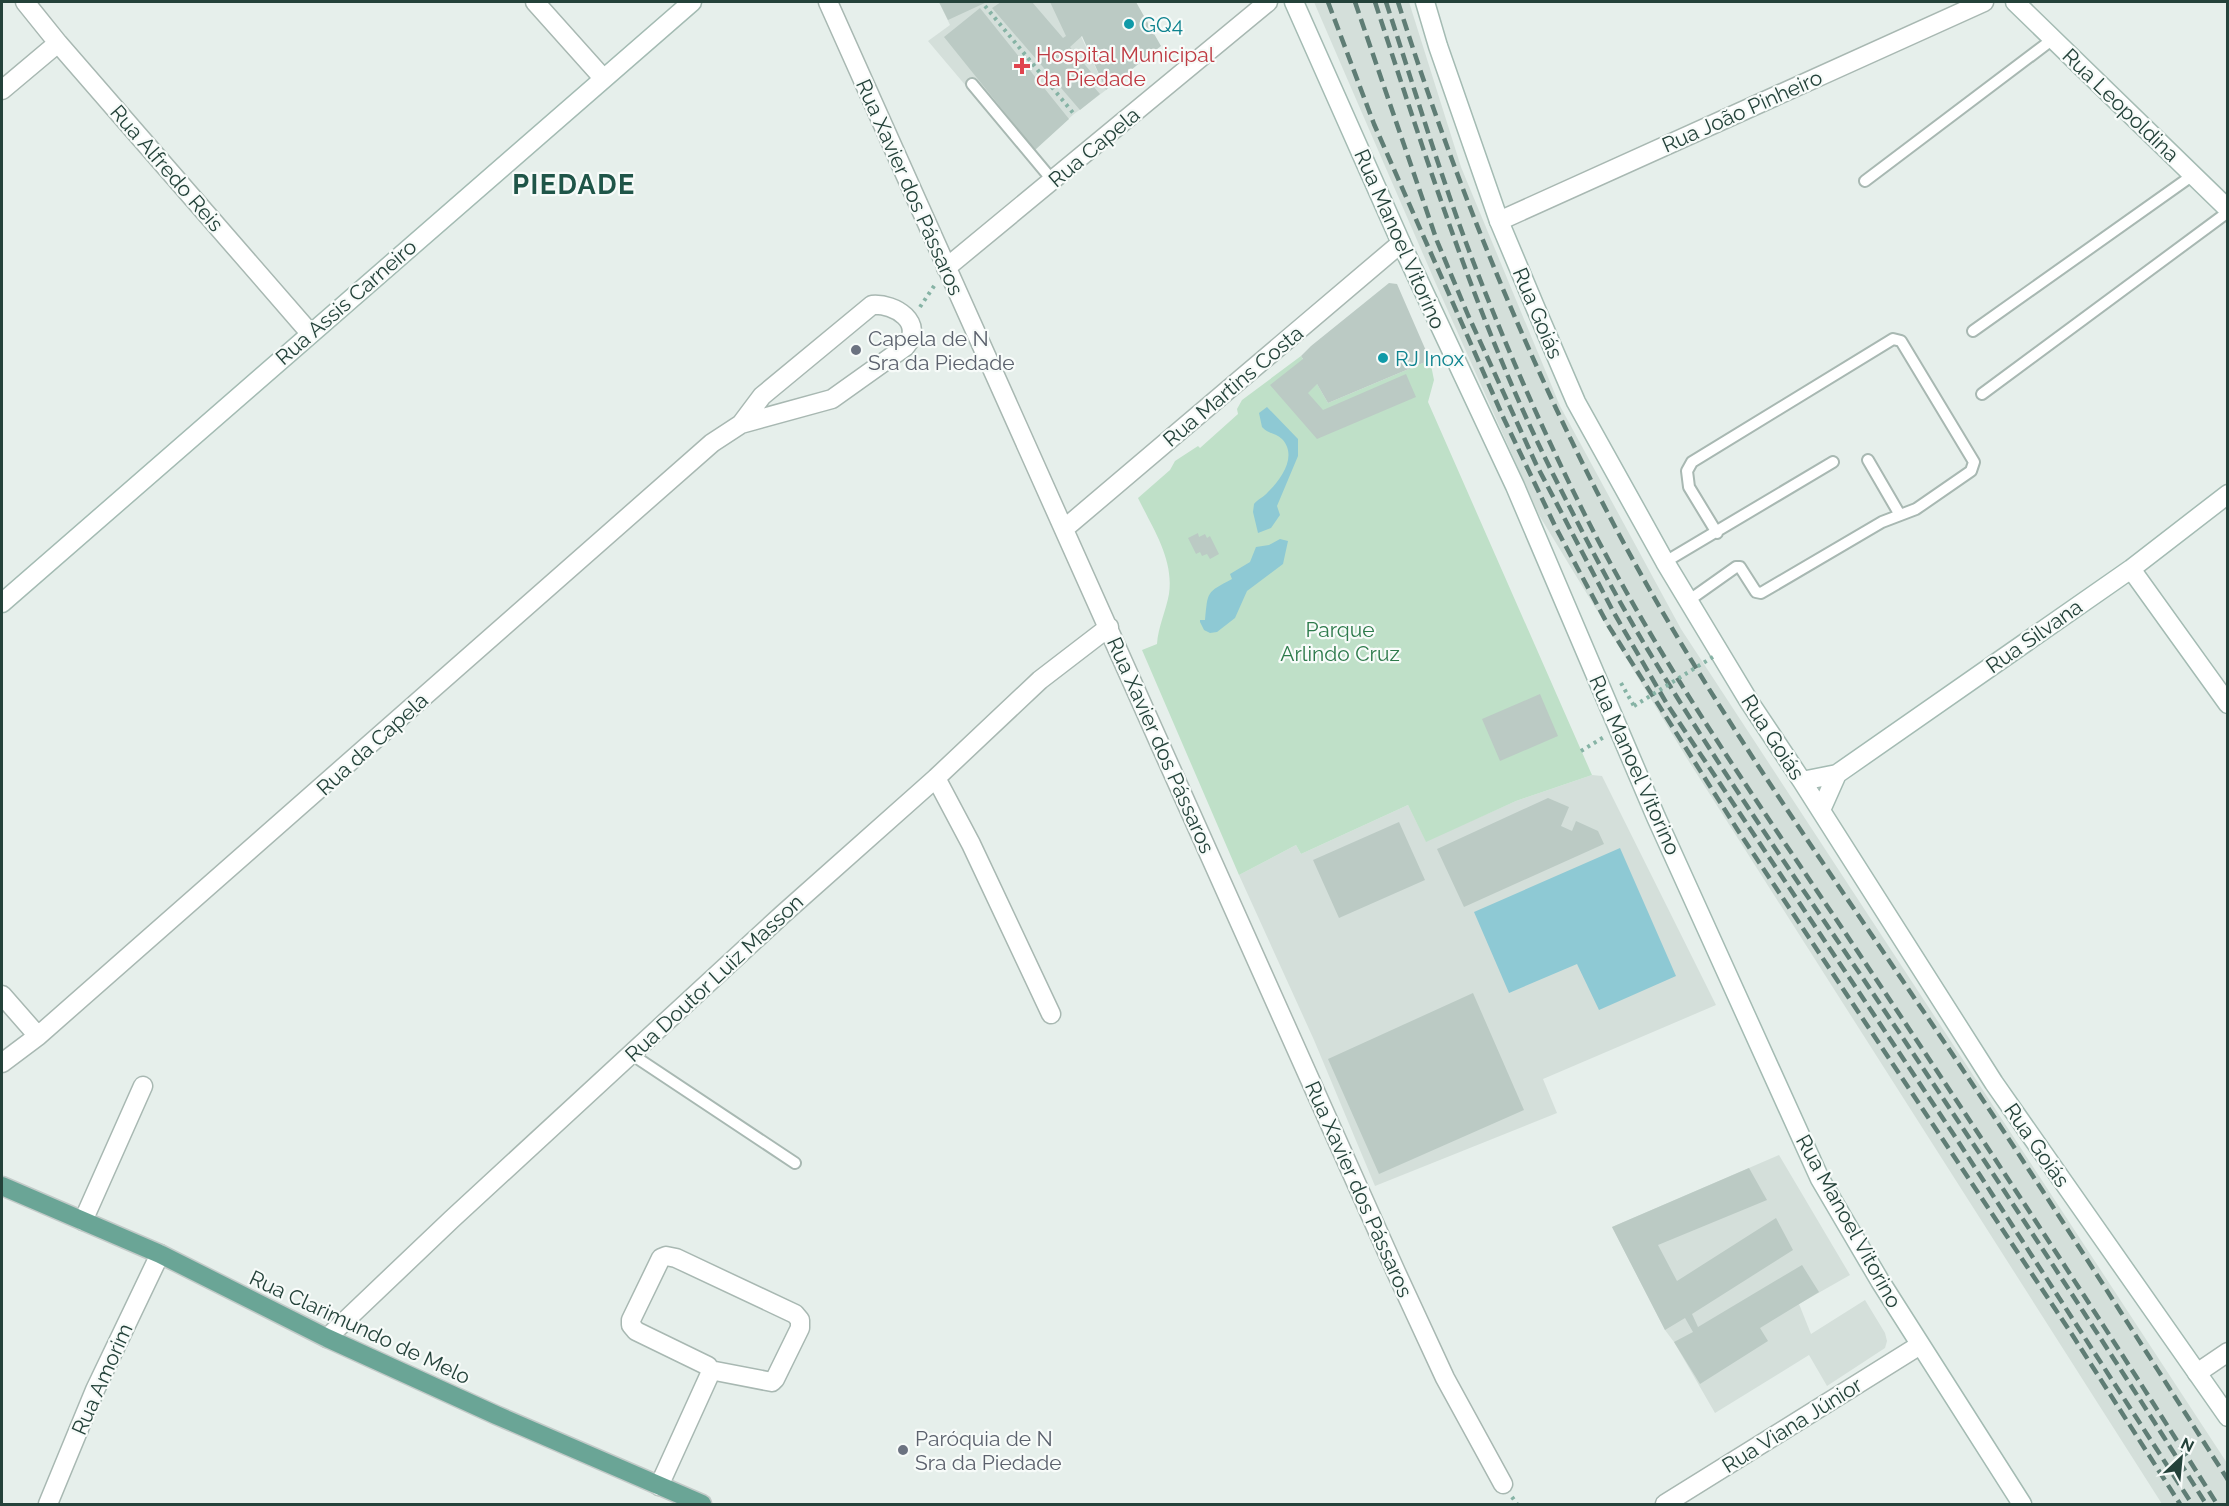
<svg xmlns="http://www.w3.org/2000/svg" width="2229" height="1506" viewBox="0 0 2229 1506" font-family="Raleway,sans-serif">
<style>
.built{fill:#d4dfda}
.green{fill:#bfe0c8}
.water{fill:#8ec9d4}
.building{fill:#bbcac4}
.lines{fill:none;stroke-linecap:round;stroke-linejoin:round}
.lane-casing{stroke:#a8b8b2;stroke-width:14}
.street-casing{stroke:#a8b8b2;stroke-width:21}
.secondary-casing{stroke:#a4bbb3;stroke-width:21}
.primary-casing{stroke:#c2cac8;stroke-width:21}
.path{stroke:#86b3a5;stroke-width:4;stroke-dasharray:3 4.5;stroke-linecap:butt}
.lane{stroke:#fff;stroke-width:10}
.street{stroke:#fff;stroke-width:18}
.secondary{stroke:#fff;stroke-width:18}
.primary{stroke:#6aa596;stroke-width:18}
.rail{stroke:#5f7d75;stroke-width:4.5;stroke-dasharray:12 6;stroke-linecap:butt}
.path-bridge{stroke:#86b3a5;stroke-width:4;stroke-dasharray:3 4.5;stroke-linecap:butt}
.culture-dot{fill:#0f9aa8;stroke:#f7fbf9;stroke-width:2}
.health-dot{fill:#e0444e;stroke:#f7fbf9;stroke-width:2}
.worship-dot{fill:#6b7280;stroke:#f7fbf9;stroke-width:2}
.labels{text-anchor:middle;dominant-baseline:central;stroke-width:4.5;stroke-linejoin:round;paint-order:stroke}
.culture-label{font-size:21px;fill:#0d838f;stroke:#f7fbf9;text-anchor:start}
.health-label{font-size:21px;fill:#be3a42;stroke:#f7fbf9;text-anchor:start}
.street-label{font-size:21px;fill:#24423a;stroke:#f7fbf9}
.worship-label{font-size:21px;fill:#5b616d;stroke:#f7fbf9;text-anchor:start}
.park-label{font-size:21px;fill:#2d7a4b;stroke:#f7fbf9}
.district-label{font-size:27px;font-weight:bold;letter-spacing:1.5px;fill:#1f5548;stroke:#f7fbf9}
</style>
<rect width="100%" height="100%" fill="#e6efeb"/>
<path class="built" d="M939 2H1065L1106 90 1074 114 1026 157 928 41 950 25Z
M1314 2H1409L1461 167 1560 406 1681 629 2227 1463V1504H2162L1688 760 1539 515 1436 284Z
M1592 775 1602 776 1716 1005 1543 1079 1557 1113 1375 1186 1314 1040 1239 875 1296 845 1301 854 1408 805 1426 841 1516 801Z
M1779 1155 1850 1275 1799 1304 1811 1334 1865 1300 1885 1333 1887 1341 1885 1348 1827 1386 1809 1355 1715 1413 1674 1342 1665 1330 1612 1227Z"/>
<path class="green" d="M1301 356 1328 403 1430 360 1434 380 1428 402 1592 775 1516 801 1426 842 1408 805 1301 854 1296 845 1239 875 1142 650 1157 644C1158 627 1166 611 1169 594 1174 559 1153 529 1138 498L1170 470 1175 461 1198 446 1200 448 1238 414 1237 409 1242 400Z"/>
<path class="water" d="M1267 407 1298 439V456L1277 506 1280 515 1271 528 1258 533 1253 512 1254 504C1258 499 1264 497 1268 492 1281 479 1298 456 1282 439 1276 433 1268 434 1262 427L1259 413Z
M1280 539 1288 541 1283 564 1247 591 1235 618 1217 632 1210 633 1204 630 1200 622V620H1205C1208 591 1206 593 1232 579L1230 574 1250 562 1256 547 1269 545Z
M1620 848 1676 976 1599 1010 1577 964 1509 993 1474 912Z"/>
<path class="building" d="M939 2H987L948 20Z
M1001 2H1032L1063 38 1066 36 1050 2H1136L1161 46 1106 90 1082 36 1070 47 1091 72 1085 77 1100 94 1080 110 992 8Z
M980 8 1069 119 1035 150 944 37Z
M1389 283 1397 284 1430 360 1328 403 1317 384 1308 393 1323 410 1406 374 1416 397 1317 439 1270 385 1303 359 1301 356 1311 346Z
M1198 533 1199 537 1205 534 1207 538 1210 536 1219 554 1210 559 1207 554 1202 556 1200 552 1196 554 1188 538Z
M1540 694 1558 736 1500 761 1482 719Z
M1548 798 1569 807 1561 826 1572 831 1576 821 1598 831 1604 844 1464 907 1437 849Z
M1399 822 1425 880 1339 918 1313 860Z
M1473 993 1524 1110 1379 1174 1328 1059Z
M1749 1168 1767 1200 1658 1245 1677 1281 1776 1218 1793 1250 1692 1314 1698 1327 1802 1265 1819 1292 1760 1328 1768 1341 1700 1384 1674 1342 1693 1332 1685 1318 1665 1330 1612 1227Z"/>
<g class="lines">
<defs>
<path id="lane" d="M972 84 1053 181
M1865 181 2053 39
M1973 331 2193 175
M1982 394 2228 212
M1868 460 1900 515
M1665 562 1833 462
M1688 601 1736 567H1740L1756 592 1761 593 1882 522 1916 509 1971 471 1974 462 1901 341 1893 339 1692 462 1687 471 1689 487 1717 533
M631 1054 795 1163"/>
<path id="street" d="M25 2 58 43 310 333
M535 2 603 78
M828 2 1396 1272 1445 1378 1503 1484
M2 90 58 43
M1499 221 1984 2
M946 268 1268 2
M1064 529 1401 243
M936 778 971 844 1051 1014
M2 995 38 1036
M2 1063 38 1036 712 443 741 424 832 399 905 347C926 323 895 303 872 305L762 396 741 424
M83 1221 143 1086
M666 1256 676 1258 795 1314 800 1320V1328L775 1379 772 1382 710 1370 708 1366 636 1331 631 1325V1320L661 1258Z
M327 1338 452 1219 783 914 936 778 1040 680 1109 627
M2197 1373 2228 1352
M659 1486 709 1376 710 1370
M48 1504 95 1390 160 1254
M1665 1504 1920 1345"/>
<path id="secondary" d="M1294 2 1401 243 1515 486 1656 817 1820 1179 1880 1281 2022 1504
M1425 2 1438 46 1499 221 1536 309 1576 402 1665 562 1750 703 1802 781 1994 1083 2228 1417
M2015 2 2228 209
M2131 569 2228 704
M2 603 692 2
M1802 781 1837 774 2131 569 2228 494
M1821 810 1837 774"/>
<path id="primary" d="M2 1186 160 1254 327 1338 496 1415 702 1504"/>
</defs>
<use href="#lane" class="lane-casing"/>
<use href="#street" class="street-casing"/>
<use href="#secondary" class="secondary-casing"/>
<use href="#primary" class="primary-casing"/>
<path class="path" d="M985 6 1074 114
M920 307 936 283
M1621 683 1634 706
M1581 751 1604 737
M1512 1497 1517 1504"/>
<use href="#lane" class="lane"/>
<use href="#street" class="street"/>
<use href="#secondary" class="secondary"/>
<use href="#primary" class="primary"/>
<path class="rail" d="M1328 2 1374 124 1504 419 1556 528 1608 625 1737 829 2073 1336 2180 1504
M1355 2 1437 241 1468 315 1536 464 1614 613 1667 704 1954 1135 2192 1504
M1375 2C1427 161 1477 321 1552 472 1583 534 1615 596 1651 655 1717 764 1789 869 1860 974 1977 1149 2094 1325 2206 1504
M1386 2C1413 84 1438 168 1468 248 1502 338 1540 425 1583 511 1661 666 1762 808 1858 952 1980 1135 2100 1318 2217 1504
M1398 2C1451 170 1517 335 1597 492 1687 670 1804 834 1915 999 2023 1157 2125 1319 2228 1480"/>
<path class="path-bridge" d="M1634 706 1716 655"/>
</g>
<g class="culture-dot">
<circle cx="1129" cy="24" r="6"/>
<circle cx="1383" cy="358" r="6"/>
</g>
<path class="health-dot" d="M1019 57h6v6h6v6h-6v6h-6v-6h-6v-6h6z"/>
<g class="worship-dot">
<circle cx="856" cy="350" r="6"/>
<circle cx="903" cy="1450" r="6"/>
</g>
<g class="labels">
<g class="culture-label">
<text x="1141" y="24">GQ4</text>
<text x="1395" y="358">RJ Inox</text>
</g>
<g class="health-label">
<text x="1036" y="54">Hospital Municipal<tspan x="1036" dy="24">da Piedade</tspan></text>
</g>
<g class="street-label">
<text transform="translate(2121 105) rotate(44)">Rua Leopoldina</text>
<text transform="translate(1742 111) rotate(-24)">Rua João Pinheiro</text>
<text transform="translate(1094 147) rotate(-40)">Rua Capela</text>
<text transform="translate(167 168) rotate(49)">Rua Alfredo Reis</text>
<text transform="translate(910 187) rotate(66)">Rua Xavier dos Pássaros</text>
<text transform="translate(1400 239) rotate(66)">Rua Manoel Vitorino</text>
<text transform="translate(346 302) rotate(-41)">Rua Assis Carneiro</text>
<text transform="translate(1538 313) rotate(67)">Rua Goiás</text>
<text transform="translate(1233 386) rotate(-40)">Rua Martins Costa</text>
<text transform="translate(2034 636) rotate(-35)">Rua Silvana</text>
<text transform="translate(1773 737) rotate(57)">Rua Goiás</text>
<text transform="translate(372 744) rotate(-42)">Rua da Capela</text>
<text transform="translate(1161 745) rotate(66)">Rua Xavier dos Pássaros</text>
<text transform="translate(1635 765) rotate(66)">Rua Manoel Vitorino</text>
<text transform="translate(714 978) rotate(-43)">Rua Doutor Luiz Masson</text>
<text transform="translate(2037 1145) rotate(55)">Rua Goiás</text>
<text transform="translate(1359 1189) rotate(66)">Rua Xavier dos Pássaros</text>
<text transform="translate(1849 1221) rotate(61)">Rua Manoel Vitorino</text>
<text transform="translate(360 1327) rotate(25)">Rua Clarimundo de Melo</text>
<text transform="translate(102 1379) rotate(-66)">Rua Amorim</text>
<text transform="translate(1792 1425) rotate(-32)">Rua Viana Júnior</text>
</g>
<g class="worship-label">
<text x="868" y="338">Capela de N<tspan x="868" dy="24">Sra da Piedade</tspan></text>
<text x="915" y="1438">Paróquia de N<tspan x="915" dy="24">Sra da Piedade</tspan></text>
</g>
<g class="park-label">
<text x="1340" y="629">Parque<tspan x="1340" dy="24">Arlindo Cruz</tspan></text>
</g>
<g class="district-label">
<text x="574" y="184">PIEDADE</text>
</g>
</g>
<rect width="2229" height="1506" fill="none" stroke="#24423a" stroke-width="6"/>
<g transform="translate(2181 1458) rotate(26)" stroke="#f7fbf9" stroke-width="4.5" paint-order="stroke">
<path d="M0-4.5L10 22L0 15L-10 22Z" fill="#24423a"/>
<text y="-9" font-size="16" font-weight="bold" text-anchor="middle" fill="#24423a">N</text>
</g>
</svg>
